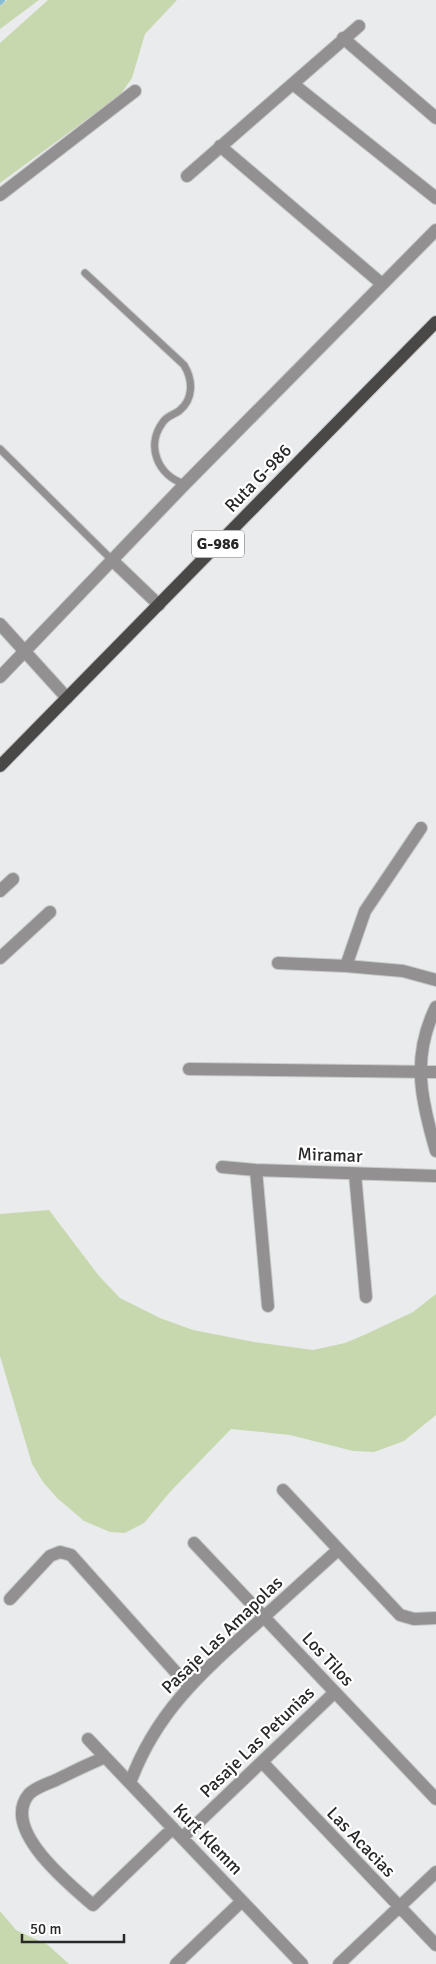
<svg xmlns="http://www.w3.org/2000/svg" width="436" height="1964" viewBox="0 0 436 1964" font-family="Signika,sans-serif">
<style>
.green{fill:#c8d8ae}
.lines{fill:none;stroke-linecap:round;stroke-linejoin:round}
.stream{stroke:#87bed6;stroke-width:4.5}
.service-casing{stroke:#c6c8ca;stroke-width:9}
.minor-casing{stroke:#c6c8ca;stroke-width:14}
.primary-casing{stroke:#c6c8ca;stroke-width:14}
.service{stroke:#929090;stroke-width:7}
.minor{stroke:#929090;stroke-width:12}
.primary{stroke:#4a4847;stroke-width:12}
.labels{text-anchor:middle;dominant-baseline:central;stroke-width:4.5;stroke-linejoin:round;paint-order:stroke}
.shield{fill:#fff;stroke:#686869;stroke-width:1}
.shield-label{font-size:16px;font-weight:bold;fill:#282829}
.street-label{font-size:18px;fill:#282829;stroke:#fff}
</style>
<rect width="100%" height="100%" fill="#e9ebed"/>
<path class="green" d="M7 0H39L0 29V6Z
M48 0H177L145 34 132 78 120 95 0 183V43Z
M49 1210 99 1276 120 1298 160 1318 193 1330 254 1342 313 1350 345 1343 364 1335 413 1312 436 1294V1415L404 1441 374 1452 353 1451 290 1435 231 1429 170 1492 144 1523 125 1533 110 1532 84 1521 57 1498 43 1482 32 1464 0 1356V1214Z
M0 1911 16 1930 48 1945 69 1964H0Z"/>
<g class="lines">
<path class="stream" d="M0 3 3 0"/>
<defs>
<path id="service" d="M85 273 184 365C193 380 194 399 179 411 173 415 167 416 163 422 145 446 158 476 185 484
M0 449 112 560"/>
<path id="minor" d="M343 38 436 118
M293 84 436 198
M220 146 382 284
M187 176 359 26
M0 195 135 91
M112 560 159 605
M0 624 67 698
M0 677 185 484 436 230
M0 891 13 879
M0 958 50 912
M278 963 346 966 403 971 436 980
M346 966 365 911 421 828
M436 1007C411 1057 421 1100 436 1151
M189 1069 436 1072
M222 1167 256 1170 436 1176
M256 1170 268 1306
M355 1174 366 1297
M283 1490 400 1615 414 1619 436 1618
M194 1543 436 1799
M10 1599 50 1556 60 1552 71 1555 189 1687
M88 1739 302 1964
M105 1757C89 1764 72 1772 56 1780 47 1784 36 1787 29 1794 0 1829 69 1884 93 1905L173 1828
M262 1762 436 1945
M130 1783C156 1712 201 1673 256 1624 284 1599 311 1574 338 1550
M182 1838 335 1692
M176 1964 242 1901
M339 1964 436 1872"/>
<path id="primary" d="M0 766 436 322"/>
</defs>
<use href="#service" class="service-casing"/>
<use href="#minor" class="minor-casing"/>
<use href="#primary" class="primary-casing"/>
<use href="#service" class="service"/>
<use href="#minor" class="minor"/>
<use href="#primary" class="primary"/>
</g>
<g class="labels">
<rect class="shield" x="192" y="530.5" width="52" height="27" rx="4"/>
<g class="shield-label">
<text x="218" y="544">G-986</text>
</g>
<g class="street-label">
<text transform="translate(258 478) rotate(-46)">Ruta G-986</text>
<text transform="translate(330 1155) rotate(2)">Miramar</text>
<text transform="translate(222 1635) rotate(-44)">Pasaje Las Amapolas</text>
<text transform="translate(328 1659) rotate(47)">Los Tilos</text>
<text transform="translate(257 1742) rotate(-44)">Pasaje Las Petunias</text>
<text transform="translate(208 1839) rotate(46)">Kurt Klemm</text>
<text transform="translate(361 1842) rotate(46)">Las Acacias</text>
</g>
</g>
<path d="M22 1934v8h102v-8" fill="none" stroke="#282829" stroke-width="2.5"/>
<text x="30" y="1934" font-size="15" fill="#282829" stroke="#ffffff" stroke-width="4" paint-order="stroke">50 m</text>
</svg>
